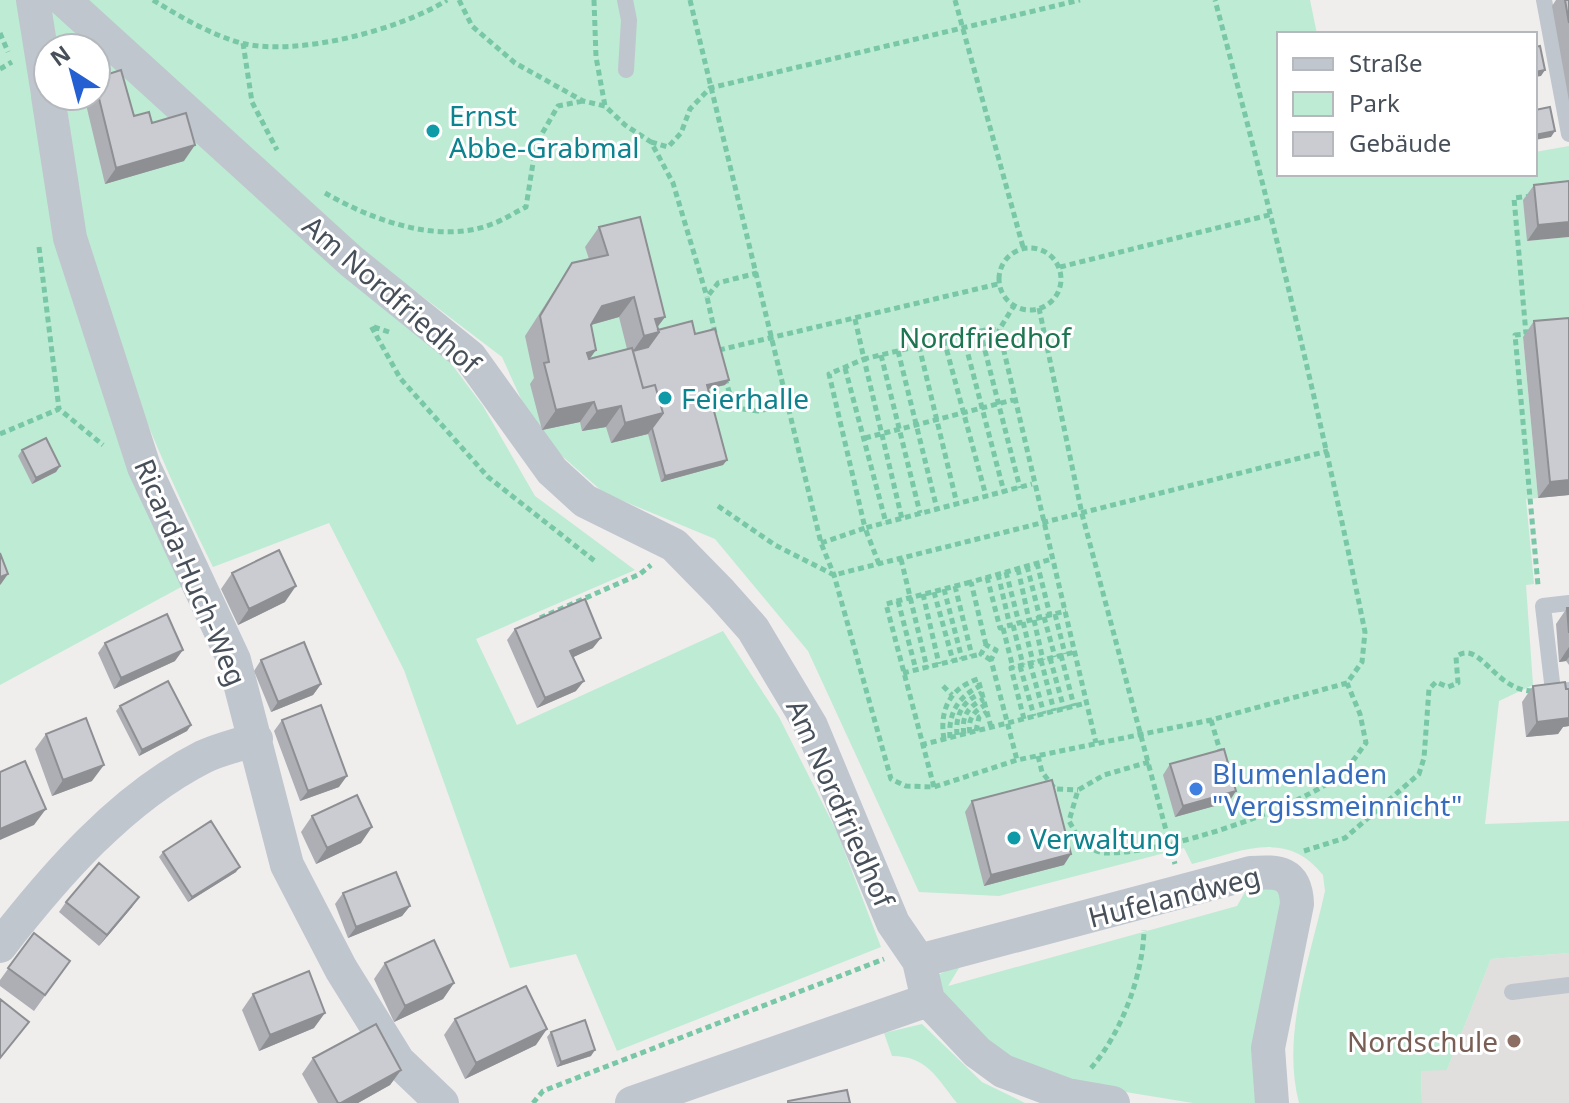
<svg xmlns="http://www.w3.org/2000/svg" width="1569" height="1103" viewBox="0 0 1569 1103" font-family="'Noto Sans',sans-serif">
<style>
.education{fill:#e1dede}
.green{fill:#beebd3}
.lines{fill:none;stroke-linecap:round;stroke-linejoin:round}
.path{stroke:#78c7a7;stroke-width:5;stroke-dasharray:6 4;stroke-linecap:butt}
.lane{stroke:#bfc6ce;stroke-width:16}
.street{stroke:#bfc6ce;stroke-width:34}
.wall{fill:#aeafb5;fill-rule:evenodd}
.shaded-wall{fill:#8d8f93}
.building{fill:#caccd2;stroke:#8d8f93;stroke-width:2}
.culture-dot{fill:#0f9aa8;stroke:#fff;stroke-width:3}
.shop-dot{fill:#3f7fe0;stroke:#fff;stroke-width:3}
.education-dot{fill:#8d6e63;stroke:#fff;stroke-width:3}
.labels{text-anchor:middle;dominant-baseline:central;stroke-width:6;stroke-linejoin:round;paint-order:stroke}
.culture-label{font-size:28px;fill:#0d838f;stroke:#fff;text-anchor:start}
.street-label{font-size:28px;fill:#474f59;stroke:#fff}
.park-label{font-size:28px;fill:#1d7551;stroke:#fff}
.shop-label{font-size:28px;fill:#366cbe;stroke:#fff;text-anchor:start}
.education-label{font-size:28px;fill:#785e54;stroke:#fff;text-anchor:end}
</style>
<rect width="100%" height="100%" fill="#f0eded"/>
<path class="education" d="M1569 953V1103H1422L1421 1070H1447L1491 959Z"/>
<path class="green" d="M0 0H21L183 586 0 685Z
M88 0H1310L1317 34H1279V174H1535V152L1569 146V196L1527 241 1569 237V333L1523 337 1538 498 1526 499 1534 584 1526 585 1533 685 1499 701 1485 824 1569 821V953L1491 959 1447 1070 1421 1071 1422 1103H1299C1281 1034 1310 959 1325 891L1323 875C1286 828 1241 852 1192 864L1184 848 999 896 919 892 808 651 715 539 604 493 537 434 502 357 356 246Z
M46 1 447 358 483 406 535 496 635 570 476 639 517 725 723 631 779 717 837 832 881 947 617 1051 576 954 510 968 404 670 329 523 213 567C161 463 116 355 85 242 73 195 74 144 65 96H96V48H55Z
M1252 880H1263L1287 898 1262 1103H1193L1058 1081 1006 1054 956 1014 939 993 938 975 962 963 948 986 1237 906Z
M922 1024 982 1082 1025 1103H957C936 1077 927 1056 892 1056L884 1033Z"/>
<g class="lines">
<path class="path" d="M153 0C181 17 209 34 241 43 296 57 400 30 447 0
M459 0 472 26 515 63 583 101 605 106 625 125 651 142 673 183 707 297
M594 0 596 57 605 106
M690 0 821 543 834 575 891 779 906 786 934 787 1017 760 1211 720 1347 683 1362 662 1365 632C1322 420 1271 210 1215 0
M955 0 1023 247
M0 33 8 52
M243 43 252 102 277 150
M0 69 12 62
M651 142 668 147 681 133 690 109 710 88 1080 0
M325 193C372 220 439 245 492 224 504 220 515 212 526 207L536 144 558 106 583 101
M1532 196 1514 198 1526 334 1515 335 1538 585
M39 247 59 409
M999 279a31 31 0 1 1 62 0a31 31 0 1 1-62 0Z
M1060 267 1273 214
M1015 304 999 330 1096 743
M1039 308 1082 514 1175 864
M855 319 864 359 989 329 999 330
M980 331 1020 488
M389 332 371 326 400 378 488 477 596 562
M715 333 707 297 718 283 757 273
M963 335 1004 492
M944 340 986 496
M919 346 957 504
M719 350 998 284
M898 351 937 509
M881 355 920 513
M845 368 886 523
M725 378 734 408 758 411 789 404
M0 434 59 409 103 445
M865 438 1013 400
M718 506 775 545 834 575 1328 451
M821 543 865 528 829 374 864 359 902 519
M901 559 927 668
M1037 563 1050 615
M879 564 865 528 1032 484
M1027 566 1040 618
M1018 569 1029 620
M1006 572 1019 623
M998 574 1010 626
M987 577 1000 628 1066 611
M955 586 972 656
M944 589 962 659
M934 592 953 661
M923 594 939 664
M898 601 916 670
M1055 614 1065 654
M1044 617 1055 657
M540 618 640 574 651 565
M1034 620 1043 660
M1023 622 1033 662
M1013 625 1023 665
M1003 628 1013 668
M986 645 971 582 1052 559
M1061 655 1074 706
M1050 658 1064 709
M991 660 981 654 986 645 996 650 991 660 1017 760
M1041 660 1054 711
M1030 663 1044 714
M1020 666 1034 716
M903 673 981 654
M943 686 952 695
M1024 719 1011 668 1075 652
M1211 720 1221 754
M976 731 979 717 987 712
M970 733C967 720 974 711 985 705
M964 734C961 717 968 706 984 699
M957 735C955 715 963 700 982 693
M950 738C948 713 958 697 980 686
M944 739C939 710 950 688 978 679L991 727
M921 745 1086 703
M1038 756 1042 772 1055 789 1078 790
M1149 762 1104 775 1078 790 1069 821 1083 846C1090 848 1099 853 1106 853 1162 854 1301 809 1343 772 1351 765 1358 753 1366 743L1360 714 1347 683
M934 787 886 604 971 582
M1304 851 1345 838 1419 774 1424 758 1429 689 1436 682 1448 687 1458 683 1456 657C1479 638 1494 690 1532 691
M1091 1068C1121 1034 1143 975 1144 930
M533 1103 543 1091 884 959"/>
<path class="lane" d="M625 0 629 20 626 70
M1544 0 1569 134
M1569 603 1543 606 1553 691 1569 690
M1512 992 1569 985"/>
<path class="street" d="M33 0 48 94
M64 0 351 261 470 357 552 471 585 501 674 545 721 593 753 629 811 726 893 923 919 961 928 1000 977 1052 1003 1071 1067 1095 1113 1103
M48 96 70 238 144 467 234 660 287 865 341 969 398 1061 442 1103
M0 946C55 875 122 798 203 757 219 749 239 745 256 739
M919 961 1251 873C1279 871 1296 872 1297 904L1268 1048 1272 1103
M632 1103 928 1000"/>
</g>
<path class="wall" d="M1556 0H1569V101L1552 6Z
M96 78 134 116 152 123 184 161 105 184 84 96H96Z
M1569 181 1527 241 1523 200 1534 185Z
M599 227 665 317 657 327 658 330 695 334 725 385 708 389 727 460 723 465 661 482 648 434 611 443 606 427 582 431 580 422 542 430 530 384 534 378 525 336 572 263 589 259 585 247ZM619 317 627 349 590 359 591 325Z
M1569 318V495L1538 498 1523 337 1534 321Z
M22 450 60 466 56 472 32 484 18 456Z
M232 573 285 602 238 625 221 589Z
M1567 608H1569V665L1566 661 1559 662 1556 624Z
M515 629 593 648 573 657 576 691 537 708 507 640Z
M105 643 175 661 114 689 98 653Z
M261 660 321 684 313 695 271 712 254 671Z
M1533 686 1569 689V726L1563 727 1558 734 1526 737 1522 702Z
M120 706 191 725 187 731 139 756 116 711Z
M282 720 339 787 300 801 274 731Z
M46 734 92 781 52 796 35 749Z
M1170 764 1229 802 1175 817 1163 775Z
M972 801 1064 865 984 886 965 812Z
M312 816 361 843 316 864 301 832Z
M163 852 236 872 188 902 159 857Z
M343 893 410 906 402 916 348 938 335 904Z
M66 902 132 907 99 946 59 912Z
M34 933 70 961 34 1011 0 986V980Z
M385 963 454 983 443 999 394 1022 374 979Z
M253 994 314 1028 259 1051 242 1010Z
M455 1019 536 1045 465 1079 444 1035Z
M551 1032 591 1056 557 1067 547 1037Z
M313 1058 401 1070 390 1085 358 1103H318L302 1074Z"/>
<path class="shaded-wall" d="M1545 70 1541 76 1535 77V72Z
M1555 131 1551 137 1535 140V135Z
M195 145 184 161 105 184 116 168Z
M1569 222V237L1527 241 1538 225Z
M634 297 619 317 587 326 602 306Z
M665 317 653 333 659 332 644 352 629 357 655 319Z
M596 350 581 371 587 353Z
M729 380 725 385 703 390 707 385Z
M594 402 580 422 542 430 556 410Z
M621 406 606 427 582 431 597 411Z
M663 413 648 434 611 443 625 423Z
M727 460 723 465 661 482 665 476Z
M60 466 56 472 32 484 36 478Z
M1569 480V495L1538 498 1550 482Z
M8 574 1 584 0 585V577Z
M296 586 285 602 238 625 249 609Z
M601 638 593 648 563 662 570 651Z
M1569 647V657L1566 661 1559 662Z
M183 650 175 661 114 689 121 678Z
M584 681 576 691 537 708 545 698Z
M321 684 313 695 271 712 278 702Z
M1569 712V726L1563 727 1558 734 1526 737 1537 722Z
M191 725 187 731 139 756 142 750Z
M104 765 92 781 52 796 63 780Z
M347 776 339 787 300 801 308 791Z
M1236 791 1229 802 1175 817 1183 806Z
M46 809 34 825 0 840V829Z
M372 827 361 843 316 864 327 848Z
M1071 854 1064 865 984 886 991 875Z
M240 867 236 872 188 902 192 897Z
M139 897 132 907 99 946 107 935Z
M410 906 402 916 348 938 356 927Z
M454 983 443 999 394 1022 405 1006Z
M325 1013 314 1028 259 1051 270 1035Z
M547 1029 536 1045 465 1079 476 1063Z
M595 1050 591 1056 557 1067 561 1062Z
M401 1070 390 1085 358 1103H341Z"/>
<path class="building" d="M1565 0H1569V23Z
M1540 46 1545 70 1535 72V47Z
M121 70 134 116 149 112 152 123 186 113 195 145 116 168 96 86V78Z
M1550 107 1555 131 1535 135V110Z
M1569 181V222L1538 225 1534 185Z
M640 217 665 317 655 319 659 332 644 336 634 297 602 306 591 325 596 350 587 353 589 359 632 348 643 388 655 385 663 413 625 423 621 406 597 411 594 402 556 410 544 363 549 362 540 316 572 263 608 255 599 227Z
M1569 318V480L1550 482 1534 321Z
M692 321 695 334 715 329 729 380 707 385 727 460 665 476 652 428 663 413 655 385 643 388 633 351 648 347 659 332 658 330Z
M46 438 60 466 36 478 22 450Z
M279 550 296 586 249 609 232 573Z
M0 553 8 574 0 577Z
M585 599 601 638 570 651 584 681 545 698 515 629Z
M1567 608H1569V633Z
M167 614 183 650 121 678 105 643Z
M304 642 321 684 278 702 261 660Z
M168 681 191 725 142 750 120 706Z
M1565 682 1566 689H1569V718L1537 722 1533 686Z
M321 705 347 776 308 791 282 720Z
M86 718 104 765 63 780 46 734Z
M1224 749 1236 791 1183 806 1170 764Z
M25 761 46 809 0 829V772Z
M1052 780 1071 854 991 875 972 801Z
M357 795 372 827 327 848 312 816Z
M211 821 240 867 192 897 163 852Z
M99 863 139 897 107 935 66 902Z
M396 872 410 906 356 927 343 893Z
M34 933 70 961 45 995 8 968Z
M434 940 454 983 405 1006 385 963Z
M309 971 325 1013 270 1035 253 994Z
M526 986 547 1029 476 1063 455 1019Z
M0 999 29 1022 0 1058Z
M585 1020 595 1050 561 1062 551 1032Z
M376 1024 401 1070 341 1103H338L313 1058Z
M847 1090 850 1103H788V1101Z"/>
<g class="culture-dot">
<circle cx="433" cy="131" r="8"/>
<circle cx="665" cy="398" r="8"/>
<circle cx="1014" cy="838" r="8"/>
</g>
<circle class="shop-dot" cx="1196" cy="789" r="8"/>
<circle class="education-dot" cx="1514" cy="1041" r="8"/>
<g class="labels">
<g class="culture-label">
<text x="449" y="115">Ernst<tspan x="449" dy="32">Abbe-Grabmal</tspan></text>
<text x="681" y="398">Feierhalle</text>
<text x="1030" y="838">Verwaltung</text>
</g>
<g class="street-label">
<text transform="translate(392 294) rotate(41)">Am Nordfriedhof</text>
<text transform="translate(191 572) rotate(67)">Ricarda-Huch-Weg</text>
<text transform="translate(841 803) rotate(66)">Am Nordfriedhof</text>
<text transform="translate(1174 896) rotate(-14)">Hufelandweg</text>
</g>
<g class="park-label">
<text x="985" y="337">Nordfriedhof</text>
</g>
<g class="shop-label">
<text x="1212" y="773">Blumenladen<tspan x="1212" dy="32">"Vergissmeinnicht"</tspan></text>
</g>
<g class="education-label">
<text x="1498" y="1041">Nordschule</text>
</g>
</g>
<rect x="1277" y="32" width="260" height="144" fill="#ffffff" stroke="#b5b9bd" stroke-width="2"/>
<rect x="1293" y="58" width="40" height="12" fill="#bfc6ce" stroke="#b5b9bd" stroke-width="2"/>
<text x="1349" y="72" font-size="24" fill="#474f59">Straße</text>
<rect x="1293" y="92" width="40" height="24" fill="#beebd3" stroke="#b5b9bd" stroke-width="2"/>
<text x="1349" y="112" font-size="24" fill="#474f59">Park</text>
<rect x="1293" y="132" width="40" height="24" fill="#caccd2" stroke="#b5b9bd" stroke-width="2"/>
<text x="1349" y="152" font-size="24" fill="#474f59">Gebäude</text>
<g transform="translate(72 72) rotate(324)"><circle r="38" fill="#ffffff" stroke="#b5b9bd" stroke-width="2"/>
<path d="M0-6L14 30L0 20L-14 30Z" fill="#2560d2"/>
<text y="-12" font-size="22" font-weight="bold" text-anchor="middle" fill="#474f59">N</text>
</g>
</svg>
